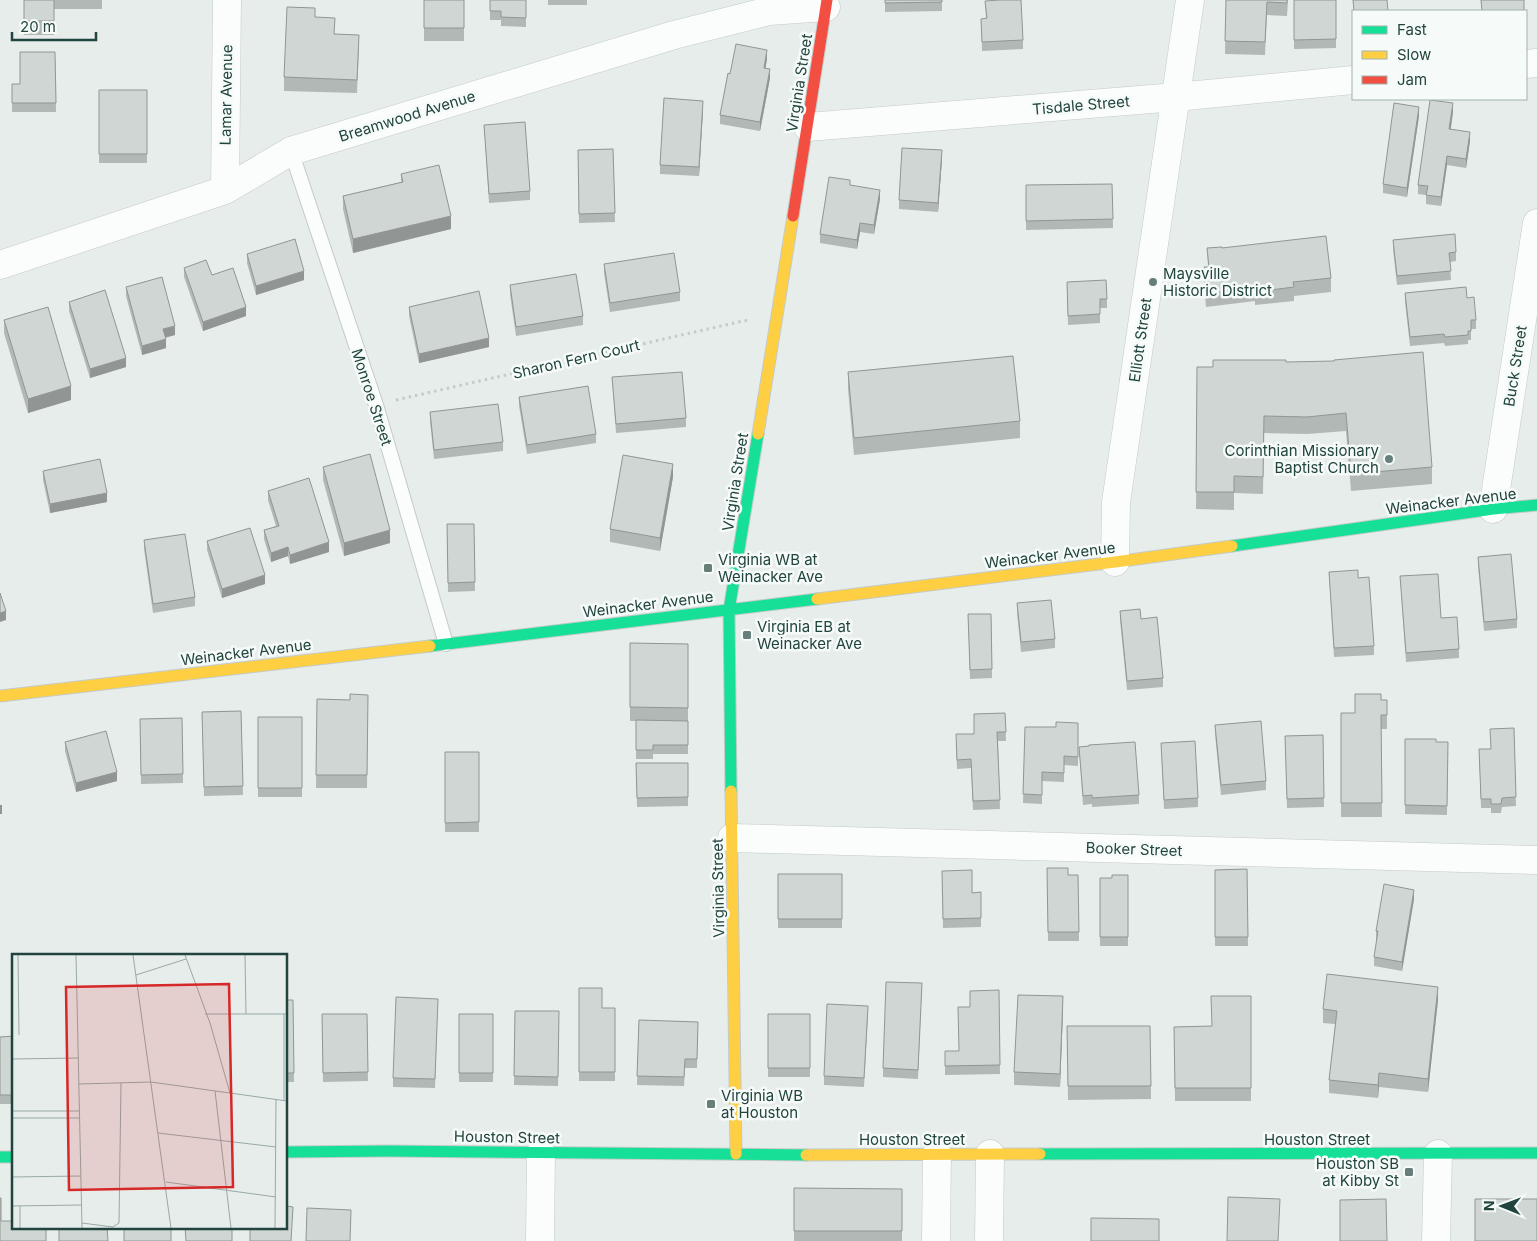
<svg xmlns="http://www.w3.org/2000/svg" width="1537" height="1241" viewBox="0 0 1537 1241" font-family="Inter,sans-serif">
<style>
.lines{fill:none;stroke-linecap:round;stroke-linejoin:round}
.lane-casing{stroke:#c4cac8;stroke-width:16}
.street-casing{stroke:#c4cac8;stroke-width:29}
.fast-casing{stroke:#c3cbc9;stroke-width:13}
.slow-casing{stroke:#c3cbc9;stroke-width:13}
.jam-casing{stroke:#c3cbc9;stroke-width:13}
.path{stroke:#c2cccb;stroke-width:3;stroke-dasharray:2.5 4;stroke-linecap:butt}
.lane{stroke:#fbfcfc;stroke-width:14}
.street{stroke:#fbfcfc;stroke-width:28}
.fast{stroke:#16e098;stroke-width:11}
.slow{stroke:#ffcf43;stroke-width:11}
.jam{stroke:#f24e42;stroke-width:11}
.wall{fill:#b2b8b6}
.shaded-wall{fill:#919694}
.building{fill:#cfd6d4;stroke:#919694}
.poi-dot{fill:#667f7b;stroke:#f6fbf9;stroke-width:2}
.labels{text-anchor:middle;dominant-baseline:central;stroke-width:5;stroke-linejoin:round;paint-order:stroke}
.street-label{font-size:15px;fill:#21443e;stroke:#f6fbf9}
.poi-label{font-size:15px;fill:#21443e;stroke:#f6fbf9;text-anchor:start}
.inset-road{fill:none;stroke:#98a9a6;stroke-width:1}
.view{fill:#d62828;fill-opacity:0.15;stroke:#d62828;stroke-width:2.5}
.inset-edge{fill:none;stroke:#21443e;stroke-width:2.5}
</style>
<rect width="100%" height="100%" fill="#e7edeb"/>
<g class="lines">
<defs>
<path id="lane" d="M291 151 376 405 446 644"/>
<path id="street" d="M1526 64 1537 63
M808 127 1176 97 1353 80
M225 190 227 0
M0 265 225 190 291 151 674 35 769 11 826 7
M1493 509 1537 223
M1115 562 1116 502 1190 0
M732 838 1537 860
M540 1241 541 1153
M936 1241 937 1154
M989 1241 990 1154
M1436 1241 1438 1154"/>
<path id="fast" d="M1232 546 1493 509 1537 505
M430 646 817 599
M731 791 729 610 758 434
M286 1152 389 1151 806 1155
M1040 1154 1537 1153
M0 1157H14"/>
<path id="slow" d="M758 434 793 216
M817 599 1115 562 1232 546
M0 696 430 646
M731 791 736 1154
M806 1155 1040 1154"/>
<path id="jam" d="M793 216 827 0"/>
</defs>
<use href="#lane" class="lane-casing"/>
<use href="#street" class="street-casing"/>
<use href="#fast" class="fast-casing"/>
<use href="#slow" class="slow-casing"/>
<use href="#jam" class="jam-casing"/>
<path class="path" d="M396 400 743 321 750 320"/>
<use href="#lane" class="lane"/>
<use href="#street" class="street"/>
<use href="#fast" class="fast"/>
<use href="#slow" class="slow"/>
<use href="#jam" class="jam"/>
</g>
<path class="wall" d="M24 0H102V9H54V35H24Z
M424 0H464V41H424Z
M490 0H526V27L501 26V20H490Z
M548 0H587V5H548Z
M885 0H942V11L885 12Z
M1226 0H1288L1287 16 1267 15 1265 55 1225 54Z
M1294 0H1336V48L1294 49Z
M985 1 1023 40V49L982 51 981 19 986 18Z
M315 17 335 34 359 48 357 93 284 91V77Z
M55 52 56 112H12V84H20Z
M767 59 765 68 770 78 760 131 720 124V115L730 74Z
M99 90H147V163H99Z
M703 110 699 176 660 174V165Z
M1453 112 1451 129 1470 141 1466 168 1447 165 1441 206 1426 204V195L1418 194V185Z
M1419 116 1407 197 1383 193V184Z
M484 125 530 191V200L489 203Z
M613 149 615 222 579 223 578 150Z
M942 159 938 212 899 209V200Z
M401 174 451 229 353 253 343 209V196L401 182Z
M1112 184 1113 228 1026 230V185Z
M850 185 880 199 874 234 860 232 857 249 820 243V234Z
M1393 240 1456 252V261L1450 262 1451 280 1397 285 1393 249Z
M1207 248H1222L1331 278V292L1294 296V301L1255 305V301L1206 307 1204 281V267H1208Z
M247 254 304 280 256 295 247 263Z
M604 264 680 292V301L610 312 604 273Z
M184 268 212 275 246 316 203 331 184 277Z
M1067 282 1107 299V308H1100V323L1068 325Z
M510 285 583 316V325L516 336 510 294Z
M126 287 175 335 165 338 166 348 142 355 126 296Z
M1405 293 1467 298 1476 320V329H1471V340H1468V344L1445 346 1444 343 1410 346 1405 302Z
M69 302 126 367 90 378 69 311Z
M409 307 489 347 419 363 409 316Z
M4 320 71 400 28 413 4 333Z
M1286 362 1432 467V484L1351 491 1346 431 1307 434 1264 433 1263 494 1234 493V510L1196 509 1197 367H1213Z
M848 372 1020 421V438L854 455 848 389Z
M612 377 686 418V427L616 433Z
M519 397 596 434V443L527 454 519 406Z
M430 412 503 442V451L434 459 430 421Z
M323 467 390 543 344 556 323 480Z
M43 471 107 502 50 513 43 480Z
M673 477 660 551 610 542V529Z
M268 491 329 552 290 564 288 556 271 562 264 539V530L276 526 268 500Z
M447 524H474L475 591 448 592Z
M144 540 195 597V606L153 613 144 549Z
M207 541 265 584 222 598 207 550Z
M1478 557 1517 619V628L1484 631 1478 566Z
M1329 572 1358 578 1374 646V655L1334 657Z
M1400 576 1441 618 1459 649V658L1406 662Z
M1017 603 1055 639V648L1021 652 1017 612Z
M1120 611 1141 619 1163 678V687L1127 690 1120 620Z
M968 614H991L992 678 970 679Z
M630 643 688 644V754H653V759H636V721H630Z
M368 695 367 788H316L317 699 350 700Z
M1381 700H1387V729H1381L1382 817H1341V713H1355Z
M241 711 243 795 204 796 202 712Z
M1005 713 1006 741H998L1000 809 973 810 971 768 957 769 956 744 974 734Z
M258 717H302V797H258Z
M182 718 183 783 141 784 140 719Z
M1078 723V766L1064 765V782L1042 781V804L1023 803 1025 727H1056Z
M1215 725 1266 781V790L1221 795 1215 734Z
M1514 728 1516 806 1502 807 1501 813H1491V808H1481L1479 749H1491Z
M1323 735 1324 807 1287 808 1285 736Z
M1405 739 1436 742H1448L1447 815 1405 814Z
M65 742 117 781 76 792 65 751Z
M1161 743 1198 798V807L1164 809Z
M1079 747 1139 795V804L1092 807V804L1083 805Z
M445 752H479V832H445Z
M636 763H688V806L637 807Z
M1047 868 1068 875H1078L1079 941H1048Z
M1247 869 1248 946H1215V870Z
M942 871 972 893 981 892V927L943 928Z
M778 874H842V928H778Z
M1128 875V946H1100V878H1112Z
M1414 899 1402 971 1374 966V957L1377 940H1376V931Z
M922 983 918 1079 883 1077V1068Z
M579 988 602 1008H615V1081H579Z
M999 990 1000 1074 945 1075V1051H959L970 1007Z
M1251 996V1101H1175L1174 1027 1212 1026Z
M438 999 435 1088 393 1087V1078Z
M286 1000H293L294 1082H286Z
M1438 1000 1428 1092 1379 1087 1378 1098 1329 1093V1080L1335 1024 1323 1023V1009Z
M1063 1010 1060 1087 1014 1085V1072Z
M515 1011H559L558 1086 514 1085Z
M322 1014H367L368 1081 323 1082Z
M459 1014H493V1082H459Z
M768 1014H810V1077H768Z
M868 1015 864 1087 824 1085V1076Z
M639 1020 698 1022 697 1068H685L684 1086 637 1085Z
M1067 1026H1150L1151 1099 1068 1100Z
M14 1036V1104H0V1037Z
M794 1188 902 1189V1241H794Z"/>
<path class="shaded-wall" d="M767 50V59L764 77V68Z
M770 69V78L760 131V122Z
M703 101V110L699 176V167Z
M1453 103V112L1449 138V129Z
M1419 107V116L1407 197V188Z
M1470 132V141L1466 168V159Z
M942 150V159L938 212V203Z
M1447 156V165L1441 206V197Z
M880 190V199L874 234V225Z
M451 216V229L353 253V239Z
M860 223V232L857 249V240Z
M304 271V280L256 295V286Z
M246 307V316L203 331V322Z
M175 326V335L163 338V329Z
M489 338V347L419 363V354Z
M166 339V348L142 355V346Z
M126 358V367L90 378V369Z
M71 386V400L28 413V399Z
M673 464V477L660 551V538Z
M107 493V502L50 513V504Z
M390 530V543L344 556V543Z
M329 542V552L290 564V555Z
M288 547V556L271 562V553Z
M265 575V584L222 598V589Z
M6 611V620L0 622V613Z
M117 772V781L76 792V783Z
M0 805H2V814H0Z
M1414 890V899L1402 971V962Z
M1438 987V1000L1428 1092V1079Z
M1063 996V1010L1060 1087V1074Z
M1379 1073V1087L1378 1098V1085Z"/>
<path class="building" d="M24 0H54V21H24Z
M424 0H464V28H424Z
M490 0H526V18L501 17V11H490Z
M885 0H942V2L885 3Z
M1000 0H1021L1023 40 982 42 981 19 987 18 985 1Z
M1226 0H1287V3L1267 2 1265 42 1225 41Z
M1294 0H1336V39L1294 40Z
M1353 0H1387L1388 11H1354Z
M1481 0H1524V11H1482Z
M287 7 315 8V17L335 18 334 34 359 35 357 80 284 77Z
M736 44 767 50 764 68 770 69 760 122 720 115 728 73 730 74Z
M20 52H55L56 103H12V84H20Z
M99 90H147V154H99Z
M664 98 703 101 699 167 660 165Z
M1430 100 1453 103 1449 129 1470 132 1466 159 1447 156 1441 197 1426 195 1428 186 1418 185Z
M1394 103 1419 107 1407 188 1383 184Z
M525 122 530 191 489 194 484 125Z
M902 148 942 150 938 203 899 200Z
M613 149 615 213 579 214 578 150Z
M439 165 451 216 353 239 343 196 403 182 401 174Z
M829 177 850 180V185L880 190 874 225 860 223 857 240 820 234Z
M1112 184 1113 219 1026 221V185Z
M1455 234 1456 252 1449 253 1451 271 1397 276 1393 240Z
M1326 236 1331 278 1293 282 1294 287 1255 292V288L1206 294 1204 267H1209L1207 248 1222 247V248Z
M295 239 304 271 256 286 247 254Z
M674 253 680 292 610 303 604 264Z
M206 260 212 275 233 268 246 307 203 322 184 268Z
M576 274 583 316 516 327 510 285Z
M162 277 175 326 163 329 166 339 142 346 126 287Z
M1106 280 1107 299H1100V314L1068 316 1067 282Z
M1466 287 1467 298 1474 297 1476 320H1471V331H1468V335L1445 337 1444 334 1410 337 1405 293Z
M105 290 126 358 90 369 69 302Z
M479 291 489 338 419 354 409 307Z
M48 307 71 386 28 399 4 320Z
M1423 352 1432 467 1351 474 1346 413 1307 417 1264 416 1263 477 1234 476V492H1196L1197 367H1213V360H1286V362L1334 361V360Z
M1013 356 1020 421 854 438 848 372Z
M682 372 686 418 616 424 612 377Z
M588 386 596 434 527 445 519 397Z
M498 404 503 442 434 450 430 412Z
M370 454 390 530 344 543 323 467Z
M623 455 673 464 660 538 610 529Z
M100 459 107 493 50 504 43 471Z
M309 478 329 542 290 555 288 547 271 553 264 530 279 526 268 491Z
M447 524H474L475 582 448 583Z
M250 528 265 575 222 589 207 541Z
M185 534 195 597 153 604 144 540Z
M1511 554 1517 619 1484 622 1478 557Z
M1358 570V578L1369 577 1374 646 1334 648 1329 572Z
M1438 574 1441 618 1457 617 1459 649 1406 653 1400 576Z
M0 593 6 611 0 613Z
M1051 600 1055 639 1021 642 1017 603Z
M1140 609 1141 619 1157 617 1163 678 1127 681 1120 611Z
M968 614H991L992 669 970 670Z
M630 643 688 644V708L630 707Z
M350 694 368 695 367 775H316L317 699 350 700Z
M1355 694H1381V700H1387V715H1381L1382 803H1341V713H1355Z
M241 711 243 786 204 787 202 712Z
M1005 713 1006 732H997L1000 800 973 801 971 759 957 760 956 734H974V714Z
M258 717H302V788H258Z
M182 718 183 774 141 775 140 719Z
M636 720 688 721V745H653V750H636Z
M1261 721 1266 781 1221 785 1215 725Z
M1056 722 1078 723V757L1064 756V773L1042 772V795L1023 794 1025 727H1056Z
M1514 728 1516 797 1502 798 1501 804H1491V799H1481L1479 749H1491L1490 729Z
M106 731 117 772 76 783 65 742Z
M1323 735 1324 798 1287 799 1285 736Z
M1405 739H1436V742H1448L1447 806 1405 805Z
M1195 741 1198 798 1164 800 1161 743Z
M1135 742 1139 795 1092 798V795L1083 796 1079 747 1089 746V745Z
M445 752H479V822L445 823Z
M636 763H688V797L637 798Z
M1047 868H1068V875H1078L1079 932H1048Z
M1247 869 1248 937H1215V870Z
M972 870V893L981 892V918L943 919 942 871Z
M778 874H842V919H778Z
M1112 875H1128V937H1100V878H1112Z
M1384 884 1414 890 1402 962 1374 957 1378 931H1376Z
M1327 974 1438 987 1428 1079 1379 1073 1378 1085 1329 1080 1337 1011 1323 1009Z
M886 982 922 983 918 1070 883 1068Z
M579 988H602V1008H615V1072H579Z
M999 990 1000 1065 945 1066V1051H959L958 1007H970V991Z
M1018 995 1063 996 1060 1074 1014 1072Z
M1211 996H1251V1088H1175L1174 1027 1212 1026Z
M396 997 438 999 435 1079 393 1078Z
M286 1000H293L294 1073H286Z
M827 1004 868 1006 864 1078 824 1076Z
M515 1011H559L558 1077 514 1076Z
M322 1014H367L368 1072 323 1073Z
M459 1014H493V1073H459Z
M768 1014H810V1068H768Z
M639 1020 698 1022 697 1059H685L684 1077 637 1076Z
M1067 1026H1150L1151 1086H1068Z
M14 1036V1095H0V1037Z
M794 1188 902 1189V1231H794Z
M1228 1197 1280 1199 1278 1241H1227Z
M0 1198H1V1221H14V1227H46V1241H0Z
M1386 1199 1387 1241H1340V1200Z
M1475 1199H1537V1241H1475Z
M286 1206 293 1207 291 1241H250V1227H286Z
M307 1208 351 1210 350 1241H306Z
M1091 1218 1159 1219V1241H1091Z
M59 1227H107L108 1241H59Z
M124 1227H171V1241H124Z
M185 1227H232V1241H186Z"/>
<g class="poi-dot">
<circle cx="1153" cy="282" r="5"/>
<circle cx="1389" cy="459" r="5"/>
<rect x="703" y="563" width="10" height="10" rx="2.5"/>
<rect x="742" y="630" width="10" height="10" rx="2.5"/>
<rect x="706" y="1099" width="10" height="10" rx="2.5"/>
<rect x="1404" y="1167" width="10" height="10" rx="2.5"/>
</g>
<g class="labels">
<g class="street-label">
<text transform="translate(799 83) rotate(-81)">Virginia Street</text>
<text transform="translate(226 95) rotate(-89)">Lamar Avenue</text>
<text transform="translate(1081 105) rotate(-5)">Tisdale Street</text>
<text transform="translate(407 116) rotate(-17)">Breamwood Avenue</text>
<text transform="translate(1140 340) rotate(-82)">Elliott Street</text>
<text transform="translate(576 359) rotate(-13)">Sharon Fern Court</text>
<text transform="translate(1515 366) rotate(-81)">Buck Street</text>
<text transform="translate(372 397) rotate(72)">Monroe Street</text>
<text transform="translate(735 482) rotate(-81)">Virginia Street</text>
<text transform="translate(1451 501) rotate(-7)">Weinacker Avenue</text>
<text transform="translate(1050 555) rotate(-7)">Weinacker Avenue</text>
<text transform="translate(648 604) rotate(-7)">Weinacker Avenue</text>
<text transform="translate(246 652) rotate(-7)">Weinacker Avenue</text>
<text transform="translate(1134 849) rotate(2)">Booker Street</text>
<text transform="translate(718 888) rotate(-91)">Virginia Street</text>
<text transform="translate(507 1137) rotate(1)">Houston Street</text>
<text x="912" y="1139">Houston Street</text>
<text x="1317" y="1139">Houston Street</text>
</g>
<g class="poi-label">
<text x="1163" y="273">Maysville<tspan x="1163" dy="17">Historic District</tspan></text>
<text x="1379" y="450" text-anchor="end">Corinthian Missionary<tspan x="1379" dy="17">Baptist Church</tspan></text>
<text x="718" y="559">Virginia WB at<tspan x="718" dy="17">Weinacker Ave</tspan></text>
<text x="757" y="626">Virginia EB at<tspan x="757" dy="17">Weinacker Ave</tspan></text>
<text x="721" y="1095">Virginia WB<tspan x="721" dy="17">at Houston</tspan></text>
<text x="1399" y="1163" text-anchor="end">Houston SB<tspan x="1399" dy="17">at Kibby St</tspan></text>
</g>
</g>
<g transform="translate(12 954)">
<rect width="275" height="275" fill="#e7edeb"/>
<path class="inset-road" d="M6 1 7 81M64 1 70 274M121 1 159 274M173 1 198 69 218 139M233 1 234 60M124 21 174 5M193 60H274M0 105 67 104M67 130 139 128 275 147M203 137 219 274M272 146V60M0 157H67M0 164H68M146 179 264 193M0 223 69 222M154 228 264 243M0 252 69 251M70 269 101 273 107 269 109 129M8 274V252M263 274 264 145"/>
<path class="view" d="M217 30 221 233 57 236 54 33Z"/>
<rect width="275" height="275" class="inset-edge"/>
</g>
<rect x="1352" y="10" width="175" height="90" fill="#f6fbf9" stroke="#a1b2ae"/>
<rect x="1362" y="26" width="25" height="8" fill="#16e098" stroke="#a1b2ae"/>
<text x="1397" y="35" font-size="15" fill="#21443e">Fast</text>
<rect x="1362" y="51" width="25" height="8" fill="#ffcf43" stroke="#a1b2ae"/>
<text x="1397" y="60" font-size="15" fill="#21443e">Slow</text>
<rect x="1362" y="76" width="25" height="8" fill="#f24e42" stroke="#a1b2ae"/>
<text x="1397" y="85" font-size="15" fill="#21443e">Jam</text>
<g transform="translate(1502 1206) rotate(271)" stroke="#f6fbf9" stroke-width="4" paint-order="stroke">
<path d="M0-4L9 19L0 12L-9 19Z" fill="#21443e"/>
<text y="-8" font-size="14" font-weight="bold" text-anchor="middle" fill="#21443e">N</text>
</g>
<path d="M12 32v8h84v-8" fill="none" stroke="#21443e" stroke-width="2.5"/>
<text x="20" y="32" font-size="15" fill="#21443e" stroke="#f6fbf9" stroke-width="4" paint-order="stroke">20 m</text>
</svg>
